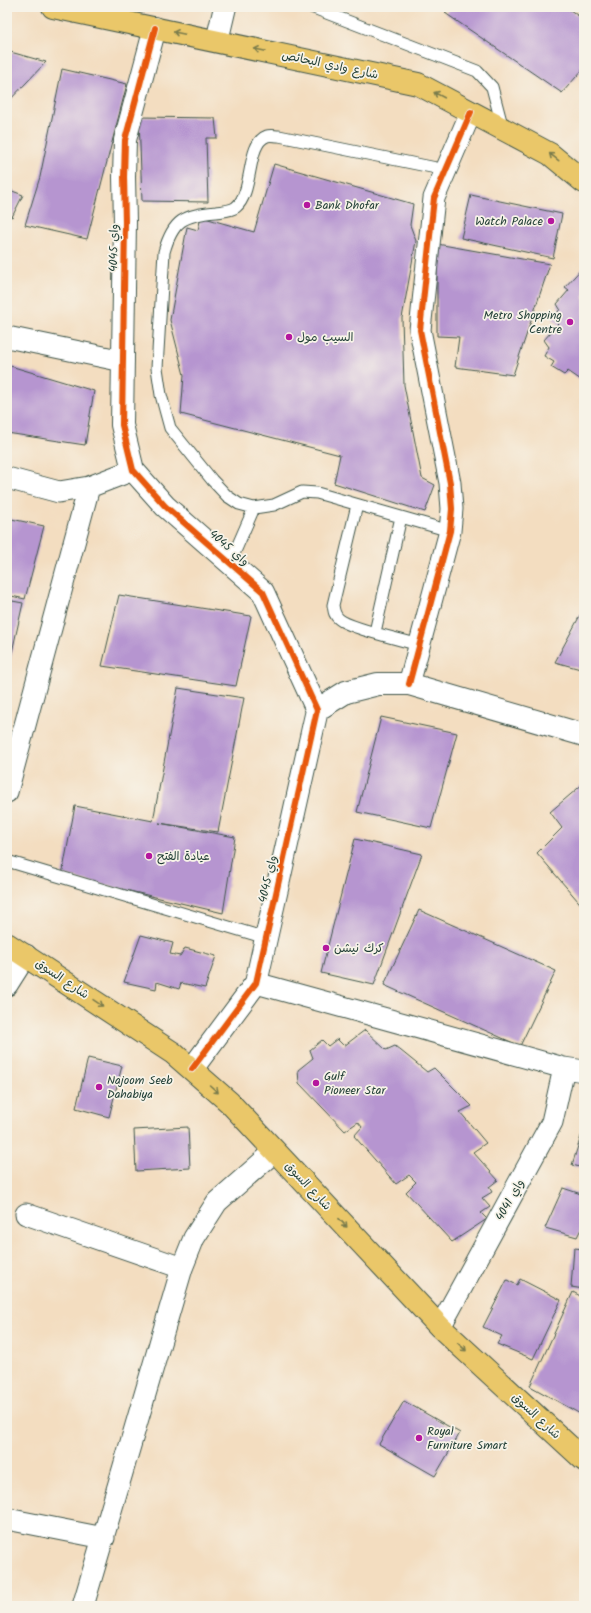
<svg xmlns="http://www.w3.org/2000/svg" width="591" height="1613" viewBox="0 0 591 1613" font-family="Kalam,'Playpen Sans Arabic',sans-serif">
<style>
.building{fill:#b695d0}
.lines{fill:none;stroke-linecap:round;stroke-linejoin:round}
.service-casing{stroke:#3f5549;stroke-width:13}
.minor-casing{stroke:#3f5549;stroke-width:23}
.tertiary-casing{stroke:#3f5549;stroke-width:24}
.primary-casing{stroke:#3f5549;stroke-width:24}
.service{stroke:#fff;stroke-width:11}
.minor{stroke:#fff;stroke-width:21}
.tertiary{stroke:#fff;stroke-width:22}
.primary{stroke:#eac769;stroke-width:22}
.cycleway-casing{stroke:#f7f3e8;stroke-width:8}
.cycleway{stroke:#e8590c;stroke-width:6}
.oneway{stroke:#7a7b4c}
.poi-dot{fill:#b5179e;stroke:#f7f3e8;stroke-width:1.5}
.labels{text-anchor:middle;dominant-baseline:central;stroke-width:3.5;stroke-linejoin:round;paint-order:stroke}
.street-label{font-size:12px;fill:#1f3d34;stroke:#f7f3e8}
.poi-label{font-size:12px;fill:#1f3d34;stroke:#f7f3e8;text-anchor:start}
</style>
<rect width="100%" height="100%" fill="#f7f3e8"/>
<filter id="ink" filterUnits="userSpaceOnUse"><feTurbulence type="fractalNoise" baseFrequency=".025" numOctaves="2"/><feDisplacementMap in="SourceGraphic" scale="8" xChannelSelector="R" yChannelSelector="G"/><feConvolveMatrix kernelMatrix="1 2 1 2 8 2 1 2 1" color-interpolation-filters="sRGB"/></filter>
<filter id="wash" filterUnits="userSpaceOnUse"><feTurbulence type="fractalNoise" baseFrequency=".012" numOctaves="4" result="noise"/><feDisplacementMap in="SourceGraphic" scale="16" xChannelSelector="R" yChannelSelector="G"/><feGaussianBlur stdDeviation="0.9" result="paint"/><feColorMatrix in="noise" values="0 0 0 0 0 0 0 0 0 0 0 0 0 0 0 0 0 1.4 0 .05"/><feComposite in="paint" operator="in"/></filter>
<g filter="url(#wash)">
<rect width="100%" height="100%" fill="#f3ddc0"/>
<g id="blocks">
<path class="building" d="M451 7H566L584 20V68L562 93 445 13Z
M7 51 46 62 7 103Z
M62 69 127 84 87 239 25 225 40 177Z
M139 117 215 118 217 138H206L208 202 142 201Z
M274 164 413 204 410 225 416 241 402 318 404 385 422 478 435 485 425 512 334 483 340 455 181 414 184 375 170 320 187 227 198 230 201 217 254 232Z
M7 189 23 195 12 217 7 215Z
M471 195 562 214 553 258 461 238Z
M437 244 550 264 513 375 455 367 459 337 437 336Z
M584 266V382L568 371 564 375 551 367 554 362 544 356 549 347 544 340 558 324 553 319 560 309 557 304 569 290 565 287Z
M7 365 94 391 85 445 7 433Z
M7 518 44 526 25 599 7 595Z
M119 595 251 616 236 686 102 666Z
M7 600 23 603 8 670H7Z
M584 608V670L555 662Z
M178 688 244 698 218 832 159 823 235 837 223 913 62 875 75 806 153 821Z
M381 717 457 733 431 828 357 812Z
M584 783V908L537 853 562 828 550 812Z
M355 839 422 854 374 985 321 973Z
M419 910 556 971 520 1046 384 985Z
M141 935 173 943 170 954 180 956 185 948 216 956 205 988 181 983 179 989 157 982 156 989 124 982Z
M365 1030 386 1050 395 1046 427 1072 434 1068 472 1106 460 1112 486 1143 473 1152 498 1180 489 1187 492 1192 482 1198 490 1207 481 1213 487 1219 452 1242 406 1192 416 1182 409 1175 396 1184 354 1136 362 1127 358 1122 345 1131 299 1083 298 1070 313 1058 310 1050 322 1040 328 1046 337 1039 344 1046Z
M88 1058 122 1066 109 1117 76 1108Z
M188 1127 190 1168 136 1171 134 1130Z
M584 1127V1168L572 1165Z
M563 1188 584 1195V1223L577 1237 545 1228Z
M574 1248 584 1249V1289L571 1287Z
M520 1279 561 1300 533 1359 497 1344 502 1336 483 1327 507 1280 517 1285Z
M573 1292 584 1298V1416L530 1386Z
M404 1401 460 1433 435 1476 379 1444Z"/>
</g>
</g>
<g filter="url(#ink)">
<use href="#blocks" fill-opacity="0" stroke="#3f5549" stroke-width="1"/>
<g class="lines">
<defs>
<path id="service" d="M311 7 477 71 492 87 503 129
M446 170 279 136C275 136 270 135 267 136 246 143 254 192 236 207 231 211 223 211 216 212 184 215 173 220 164 252L157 368 161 395 170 428 212 480 227 496 239 504 254 508 274 505 302 492 317 493 450 531
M357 505 333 605C334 611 334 615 339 619 349 628 403 640 419 645
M230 563 254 508
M375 632 401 517
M7 861 266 938"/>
<path id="minor" d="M7 337 123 361
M7 478 59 492 89 487
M409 684 450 531 452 509 450 483 420 330 434 198 471 112
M7 792 89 487 133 470
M256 983 564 1068 584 1071
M7 985 26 955
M26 1214 182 1268
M440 1327 552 1122 564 1068
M7 1519 104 1538
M83 1606 182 1268 194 1238 217 1202 275 1151"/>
<path id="tertiary" d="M155 28 125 140 124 177 125 222 122 425 133 470 165 506 263 592 317 710 256 983 192 1069
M217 41 225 7
M317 710 346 692 378 684H409L584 735"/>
<path id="primary" d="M53 7 418 84 550 154 584 182
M7 944 173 1053 229 1102 440 1327 584 1460"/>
</defs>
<use href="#service" class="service-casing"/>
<use href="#minor" class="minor-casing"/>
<use href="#tertiary" class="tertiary-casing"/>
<use href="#primary" class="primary-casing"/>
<use href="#service" class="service"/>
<use href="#minor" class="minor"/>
<use href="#tertiary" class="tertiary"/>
<use href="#primary" class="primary"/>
<defs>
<path id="cycleway" d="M155 28 125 140 124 177 125 222 122 425 133 470 165 506 263 592 317 710 256 983 192 1069
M409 684 450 531 452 509 450 483 420 330 434 198 471 112"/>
</defs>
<use href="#cycleway" class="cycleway-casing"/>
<use href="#cycleway" class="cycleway"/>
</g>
<defs><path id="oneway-shaft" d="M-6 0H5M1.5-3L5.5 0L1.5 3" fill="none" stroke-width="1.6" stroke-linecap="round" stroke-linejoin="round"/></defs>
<g class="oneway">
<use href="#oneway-shaft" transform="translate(179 33) rotate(-168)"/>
<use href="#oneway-shaft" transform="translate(260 50) rotate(-168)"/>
<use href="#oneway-shaft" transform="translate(439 95) rotate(-152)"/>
<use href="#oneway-shaft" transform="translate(554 157) rotate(-142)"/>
<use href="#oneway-shaft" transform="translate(98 1003) rotate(34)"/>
<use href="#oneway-shaft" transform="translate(214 1089) rotate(42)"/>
<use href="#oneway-shaft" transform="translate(343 1223) rotate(47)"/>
<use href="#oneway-shaft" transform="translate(462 1347) rotate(43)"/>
</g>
</g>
<g class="poi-dot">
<circle cx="307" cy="205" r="4"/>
<circle cx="551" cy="221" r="4"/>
<circle cx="570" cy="322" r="4"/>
<circle cx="289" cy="337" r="4"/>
<circle cx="149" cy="856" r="4"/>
<circle cx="326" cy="948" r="4"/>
<circle cx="316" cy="1083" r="4"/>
<circle cx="99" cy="1087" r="4"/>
<circle cx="419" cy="1438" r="4"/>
</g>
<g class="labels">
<g class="street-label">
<text transform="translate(330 65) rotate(12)">شارع وادي البحائص</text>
<text transform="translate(114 248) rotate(-89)">واي 4045</text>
<text transform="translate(229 548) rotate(41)">واي 4045</text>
<text transform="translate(268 879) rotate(-77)">واي 4045</text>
<text transform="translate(62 979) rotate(34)">شارع السوق</text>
<text transform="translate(308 1186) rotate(47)">شارع السوق</text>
<text transform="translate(510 1200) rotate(-61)">واي 4041</text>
<text transform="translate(536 1416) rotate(43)">شارع السوق</text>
</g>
<g class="poi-label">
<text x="315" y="205">Bank Dhofar</text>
<text x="543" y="221" text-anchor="end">Watch Palace</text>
<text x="562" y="315" text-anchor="end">Metro Shopping<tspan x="562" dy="14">Centre</tspan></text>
<text x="297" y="337">السيب مول</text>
<text x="157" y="856">عيادة الفتح</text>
<text x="334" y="948">كرك نيشن</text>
<text x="324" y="1076">Gulf<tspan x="324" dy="14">Pioneer Star</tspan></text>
<text x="107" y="1080">Najoom Seeb<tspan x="107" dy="14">Dahabiya</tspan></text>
<text x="427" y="1431">Royal<tspan x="427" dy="14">Furniture Smart</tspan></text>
</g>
</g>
<rect width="591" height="1613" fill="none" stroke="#f7f3e8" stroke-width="24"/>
</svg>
